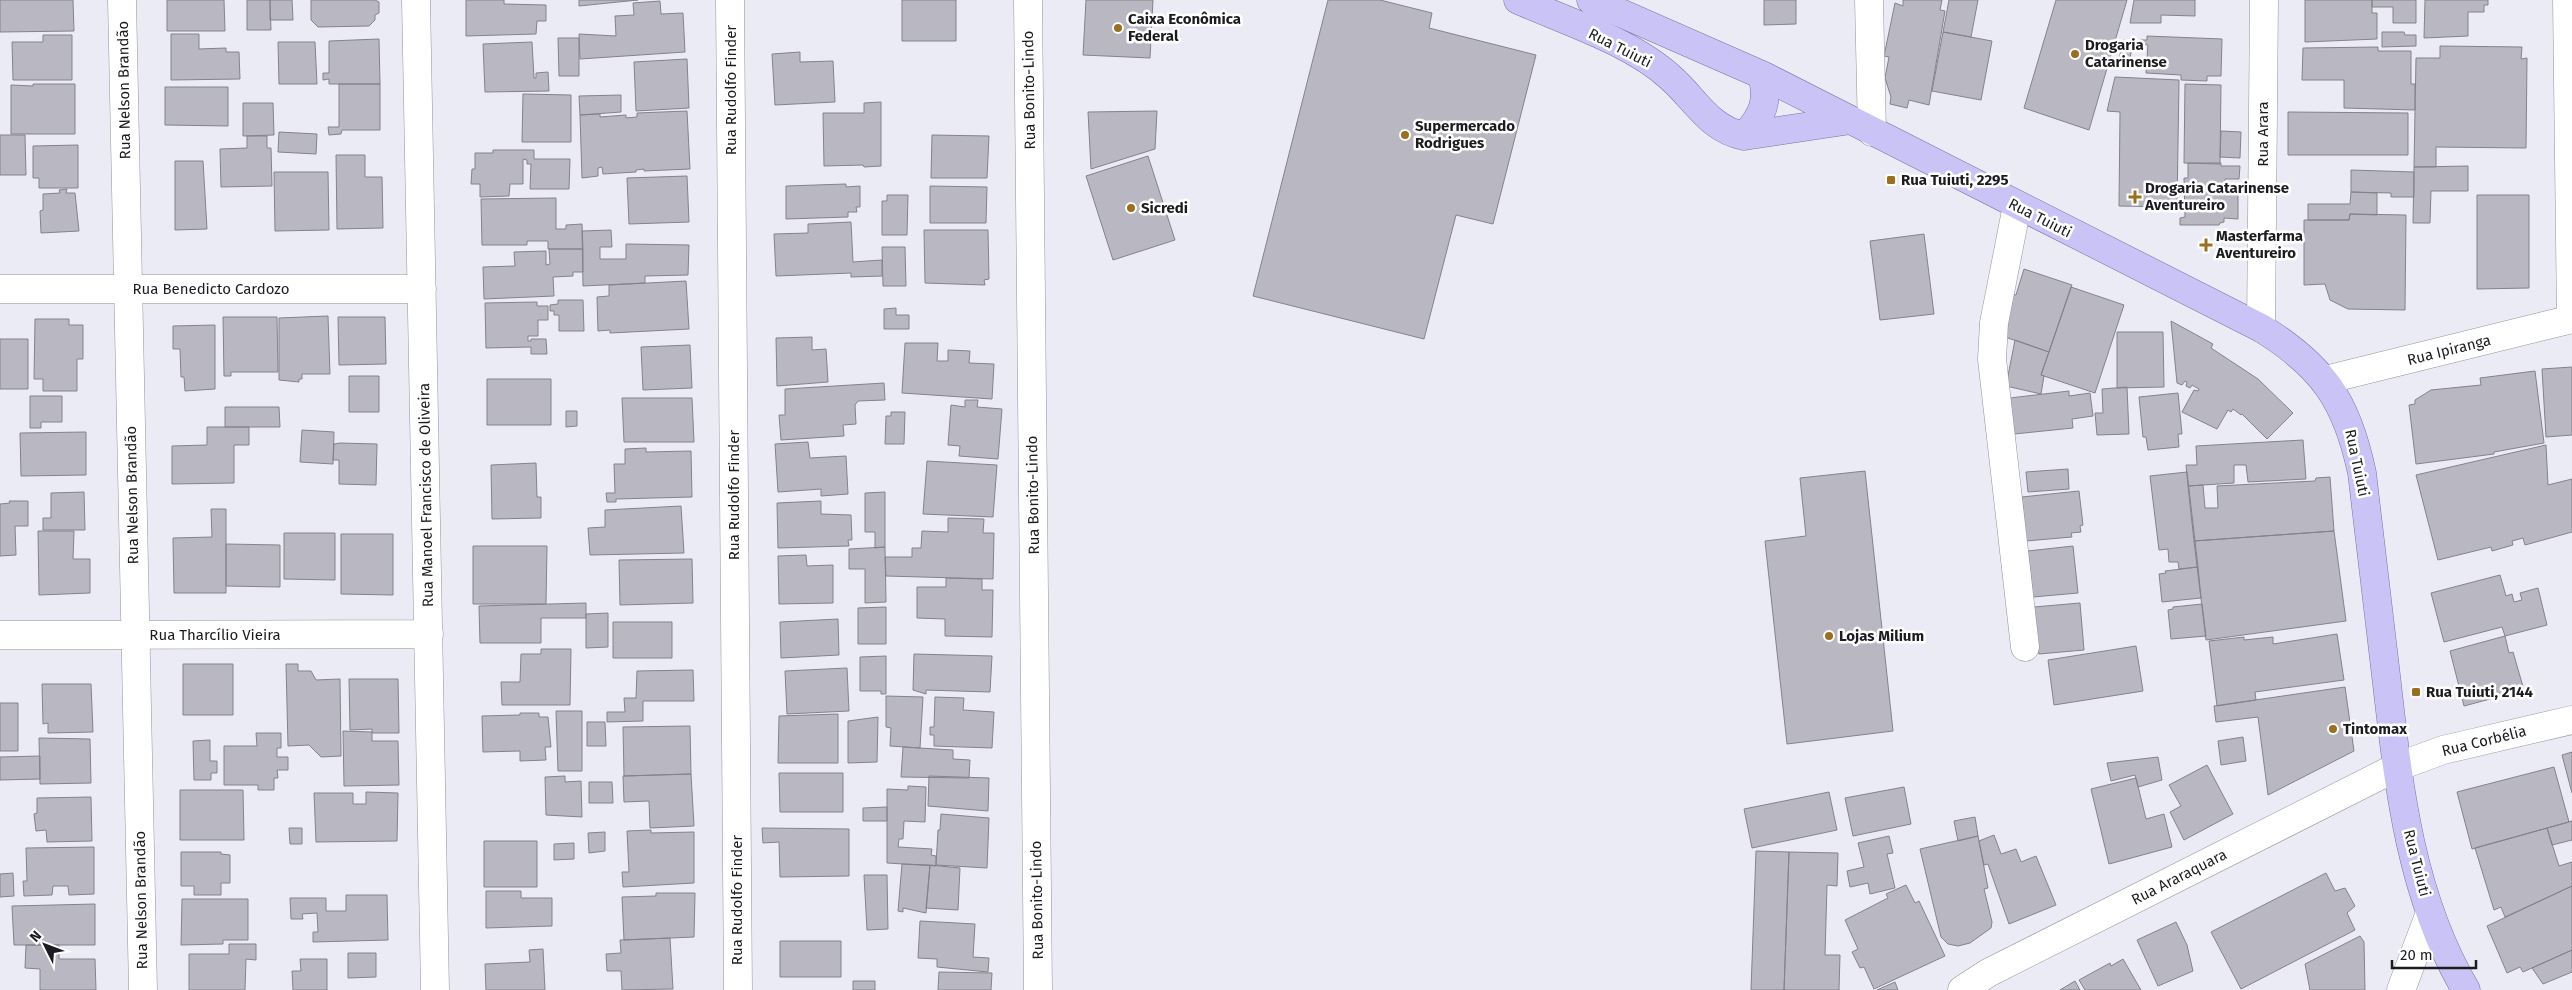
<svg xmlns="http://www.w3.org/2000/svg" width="2572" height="990" viewBox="0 0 2572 990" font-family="'Fira Sans',sans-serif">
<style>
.building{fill:#b9b8c2;stroke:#84838c}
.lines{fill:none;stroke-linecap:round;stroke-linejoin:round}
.minor-casing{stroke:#94939c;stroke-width:29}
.tertiary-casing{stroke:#94939c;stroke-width:29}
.primary-casing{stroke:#7670a7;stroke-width:29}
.minor{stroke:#fff;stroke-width:28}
.tertiary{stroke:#fff;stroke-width:28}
.primary{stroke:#cac4f6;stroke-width:28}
.poi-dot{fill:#9b6f1e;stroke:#fff;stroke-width:2}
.labels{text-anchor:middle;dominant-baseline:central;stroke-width:5;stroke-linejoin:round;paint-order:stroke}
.poi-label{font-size:15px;font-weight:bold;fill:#1c1c20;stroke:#fff;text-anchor:start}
.street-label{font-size:15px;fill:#1c1c20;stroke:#fff}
</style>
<rect width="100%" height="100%" fill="#ebebf5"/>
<path class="building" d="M0 0H73L74 31 0 32Z
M167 0H224L225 31H167Z
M247 0H270L271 30H247Z
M270 0H292L293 20H270Z
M311 0H375L379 2V13L375 15V20L369 26 318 27 311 20Z
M466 0H504V4L546 5V21H537L536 34 466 36Z
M579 0H638L579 6Z
M902 0H956V41H902Z
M1086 0H1153L1150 58 1083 55Z
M1328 0H1380L1432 13 1429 28 1536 55 1493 224 1456 215 1424 339 1253 296Z
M1764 0H1796V24L1764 25Z
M1903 0H1942L1940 10 1945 11 1929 105 1909 100 1907 108 1890 104 1891 97 1885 78 1889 57 1884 56 1895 3 1903 6Z
M1949 0H1978L1971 37 1943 32Z
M2056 0H2127L2089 130 2024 108Z
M2134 0H2195V16L2161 15V23H2130Z
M2305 0H2372V13H2377V39L2305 42Z
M2372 0H2416V23H2393V7H2372Z
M2425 0H2488V5H2484V12H2468V36L2424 38Z
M660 1 661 14 683 13 685 52 580 59 579 34 616 36 615 16 634 15 633 3Z
M1943 32 1992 41 1981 100 1932 91Z
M2382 32H2404L2405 35H2416V46L2382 47Z
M171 34H199V49L226 48V52H239L240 79 171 80Z
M43 35H72V80H13L12 42H43Z
M2147 36 2222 39 2221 76H2207V81L2181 80V75L2146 73 2148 45 2140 44V40H2147Z
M558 38H579V76H559Z
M379 39 380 84H329V79L323 80V73H329V41Z
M2123 40 2133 43 2129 63 2119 60Z
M278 42H315L317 84H279Z
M532 42 534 78H536V73L548 72 549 91 485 92 483 44Z
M2440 46 2522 47 2521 59 2527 58 2526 148 2436 147V167H2414L2416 58H2440Z
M2378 47V51H2411V84H2415V110L2344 108V80H2302L2303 48Z
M800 52V62L833 61 835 102 775 105 772 54Z
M687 59 689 108 636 111 634 62Z
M2115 77 2179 80 2177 207 2119 206 2120 112 2107 111Z
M33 84H75V134H11V85L33 86Z
M339 84H380V130H342L341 134 329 135 328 127H339Z
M2185 84 2221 85 2220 164 2184 163Z
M165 87H228V126L165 125Z
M523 94 571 95V142H522Z
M621 95V112L580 115 579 96Z
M881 102V166L864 167 863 165 824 166 823 113H864V103Z
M243 103H273L274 135 243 136Z
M687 111 690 169 644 171V169L636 170V172L603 174 602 167 598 168V176L582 178 580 115 600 114V117L626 115V118L637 117V113Z
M1157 111 1155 149 1091 169 1088 112Z
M2288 112 2408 113V155H2288Z
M2221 131 2241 132 2240 158 2220 157Z
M279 132 317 134 316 154 278 152Z
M0 135H25L26 175H0Z
M932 135 989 136 987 178H931Z
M247 136H267V148H271L272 186 221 187 220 149 247 148Z
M78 145V188H39V178H33V146Z
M493 150H534V159H570L569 189H530L531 164H527V160L523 159V184H510L509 196 480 197V184H471L472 169H475V153H493Z
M336 155H365V177H382L383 228 337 229Z
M1148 156 1175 240 1113 260 1086 176Z
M175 161H203L207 229 175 230Z
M2188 163H2221V166H2240L2239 179H2225V191L2238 192V219L2224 218V222L2220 223 2219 225H2180V218L2185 217 2184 178H2188Z
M2468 166V191H2431L2430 223H2413L2414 167Z
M2351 170 2414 172V197H2391V193L2351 192Z
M274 172H328L329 230 275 231Z
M687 176 689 222 629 224 627 178Z
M846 184V187L860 186V207H856L857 212H848V217L786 219V186Z
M930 186 987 187 986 223H930Z
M67 189 66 193H75L79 231 41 233 40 211 43 210V194L60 193 59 190Z
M2351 192 2377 193V215L2350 214 2349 220H2308V204H2350Z
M887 195H908L907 235H882V201H887Z
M2477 195H2529V288L2477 289Z
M556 198V229H566V225L582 224 583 249H548V241H527V245H482L481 199Z
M2350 214 2406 215 2405 310 2348 309 2330 300 2325 284 2304 285V220H2349Z
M851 222 853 262 882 260V276L851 277V273L776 276 774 234 808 233V224Z
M611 230 612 247H600V259H626V244L689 245 688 275 645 276V283L583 286 582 231Z
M924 230H988L989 279 984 280 985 285 925 283Z
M1924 234 1934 314 1880 320 1870 241Z
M882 247H905L906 286H883Z
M549 249H583V272H573V276L553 277 554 296 484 299 483 267 515 266 514 252 546 251V265L550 264Z
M2024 269 2072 285 2049 352 2002 336 2010 294 2016 295Z
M686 281 689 329 610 333V330L598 331 597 297 609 296V285Z
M2071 287 2124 305 2095 393 2041 375Z
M558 300H583L584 331H559V315H554V311H550V305L558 304Z
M537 302V306H548V320H538V336H528V341H531V339H546L547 354H531V347L486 348 485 303Z
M896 308V315H909V329H884V309Z
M328 316 330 374H302V379H299V382L279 380V318Z
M223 317H277L278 372H231V376H224Z
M338 317H385L386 364 339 365Z
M35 319H69V325H83V359H77V391H43V379H34Z
M2171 321 2213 344 2211 348 2258 379 2293 413 2267 439 2242 414 2241 415 2233 409 2231 412 2228 410 2217 429 2182 412 2194 390 2198 391 2199 389 2192 385 2190 388 2186 386 2187 382 2185 381 2182 385 2177 383Z
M215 325V389L185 391 184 377H181L180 349H173V326Z
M2117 332H2163L2164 387 2117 388Z
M812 337V350L826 349 828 382 777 386 776 338Z
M0 339H28V389H0Z
M2015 340 2049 352 2041 375 2044 376 2041 394 2006 386Z
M905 343H938L937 361H948V350L970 351 969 363 994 364 992 399 902 393Z
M690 345 692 388 643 390 641 347Z
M2572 367V435L2546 437 2542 369Z
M2535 371 2544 443 2494 452V454L2416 464 2409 405 2415 404V400L2431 390 2481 385 2480 378Z
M349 376H379V412H349Z
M487 379H551V425H487Z
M884 383 885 400 858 401 855 405 856 424 843 425 844 436 781 440 779 415H785V389Z
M2127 387 2129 434 2097 435 2095 413H2103L2102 389Z
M2069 391V396L2090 393 2093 416 2072 419 2073 428 2014 434 2010 398Z
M2178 393 2182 434H2178L2179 447 2148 450 2146 437H2143L2139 397Z
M30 396H62V422H41V428H30Z
M622 398H692L694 442H624Z
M965 400H978L977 407 1002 409 998 459 959 456 960 446 948 445 951 405 965 407Z
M225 407H279L280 427H225Z
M566 411H577V426L566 427Z
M891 412H905L904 444H885L886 416H891Z
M207 427H249V445H234V483L172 484V446L207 445Z
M302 430 334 432 333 464 300 462Z
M86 432V475L21 476 20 433Z
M2303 440 2306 479 2248 482 2246 465H2234V483L2188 486 2186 465H2197L2196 446Z
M808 442 810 458 846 456 848 494 821 496V489L778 492 775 444Z
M340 443 377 444 376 485 339 484V460H333L334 444Z
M2546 445 2548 485 2572 479V532L2525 545 2523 538 2512 541 2513 545 2492 551 2491 547 2438 560 2416 475Z
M646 448V452L691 451 692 497 616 499V502H607L606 493H615L614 464H625V449Z
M927 461 997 465 993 517 923 514Z
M536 463 537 497H541V518L492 519 491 465Z
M2068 469 2069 489 2028 492 2026 472Z
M1865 471 1893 731 1787 744 1765 541 1806 536 1800 478Z
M2187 472 2198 567 2179 569 2178 562H2169L2168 549 2159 550 2150 476Z
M2330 477 2334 531 2194 541 2188 486 2203 485 2205 508H2218L2217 486 2315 481 2316 478Z
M2079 491 2083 525 2080 526 2081 532 2071 533 2072 537 2026 541 2022 497Z
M84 492 85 530H43V518H51V493Z
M885 492V547L875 548V532H865V493Z
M9 501H28V526H15L16 555 0 556V504L10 503Z
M821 501V514L851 515 852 540H848L849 546 778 548 777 503Z
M681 506 684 553 590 555 588 528 605 527V510Z
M211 509H226V593H174L173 538 212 537Z
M948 518 984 519 983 533H994L993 579 886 576 885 557H912V548H921L922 531 948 532Z
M38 531H74L73 559H90V593L39 595Z
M2334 531 2346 621 2206 640 2194 541Z
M284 533H335V580L284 579Z
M341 534H393V595L341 594Z
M226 544 280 545V587L226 586Z
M473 546H547L546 604H473Z
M2073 546 2078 593 2033 597 2028 551Z
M885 547 886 602 865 603V569H849V549Z
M806 555 807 566 833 565V603L779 604 778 556Z
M692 559 693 603 620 605 619 560Z
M2198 567 2201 598 2162 602 2159 574 2166 573 2165 571Z
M2500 575 2506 596 2512 594 2514 602 2522 600 2520 593 2538 588 2547 625 2505 636 2502 627 2444 642 2431 593Z
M946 578 982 579V590H993L992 637 945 636V619L917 618V587H946Z
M586 603V618H541V643H480L479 606Z
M2080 603 2084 650 2039 654 2034 607Z
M2202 604 2206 636 2171 639 2168 610 2173 609V607Z
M886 607V644H858V608Z
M608 613V647L586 648V614Z
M838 619 839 655 781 658 780 622Z
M613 622H672V658H613Z
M2337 634 2344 680 2255 692 2256 700 2217 706 2209 641 2244 637V640L2273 637V644Z
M2505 636 2509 653 2513 652 2524 690 2464 706 2450 651Z
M2136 646 2143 691 2054 705 2048 660Z
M541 649H571L570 705H502L501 682H520L521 654H541Z
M914 654 992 656 990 692 926 690V694L913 690Z
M886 656V694H881V691H860V657Z
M183 664H233V715H183Z
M286 664H298V671H311L316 680 340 679 341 756 321 757 309 745 288 746Z
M847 668 849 711 787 714 785 671Z
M693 670 694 701H643V721L607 722V712H625L624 698H636L637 671Z
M349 679H398L399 733H372V729L350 730Z
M42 684H91L93 732 48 733V723L43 724Z
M2345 687 2354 751 2268 795 2258 717 2216 722 2214 706Z
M886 696 923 697 920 748 890 746 891 728 886 727Z
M935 697 964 698 963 710 994 712 992 748 934 746V735H930V727H934Z
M0 703H18V751H0Z
M556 711H582V771H558Z
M520 713H539V717H548L551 747H545L546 760 520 761V751L483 752 482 716 520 715Z
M838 714V763H778L779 716Z
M878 717 877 762 848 763V721Z
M587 722H605L606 746H587Z
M690 726 691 774 624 776 623 727Z
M343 731 372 732V741H398L399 785 344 786Z
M256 733H281V748H277V757H288V770H277L278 778H274V790H258V785H224V746H257Z
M2243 737 2246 761 2221 765 2218 741Z
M39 738 90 739 91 783 40 784Z
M210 740V761H217V773H211V780H194L193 741Z
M903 747 953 750V759L970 760 969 778 901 777Z
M2572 752V793L2562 755Z
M40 756V779L0 780V757Z
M2158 757 2162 780 2138 787 2135 775 2111 781 2107 763Z
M2207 765 2233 814 2184 840 2170 812 2181 806 2169 785Z
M2554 767 2569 822 2472 849 2457 792Z
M779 773H843V812H780Z
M691 774 694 826 650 828 649 801 624 802 623 776Z
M565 776V782L581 781 582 817 546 815 545 777Z
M929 776 989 778 988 811 928 806Z
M2136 778 2146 819 2164 814 2172 847 2109 864 2091 789Z
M589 782H612L613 803H589Z
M908 786 926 787 925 822 904 821 903 839H899L898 847 932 849 931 855 936 856V866L887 863V789L908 790Z
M1904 787 1911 824 1853 836 1845 798Z
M180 790H243L244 840H180Z
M366 792 398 793 397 841 316 842 314 793H353V804H366Z
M1829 792 1837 830 1752 848 1744 809Z
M91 797 92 841 47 842 46 830 36 831 34 814 37 813V798Z
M887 807V821H863V808Z
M941 814 989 818 987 868 936 865 938 830H940Z
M1975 817 1978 836 1958 841 1954 821Z
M2572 821V840L2552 845 2547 828Z
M289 828H302V844H290Z
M762 828 849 829V876L780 877 779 842 763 843Z
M2547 828 2559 866 2572 862V886L2505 917 2501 907 2494 910 2475 848Z
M651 830V833L694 832V883L623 887 622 872H629L627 831Z
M605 832V851L589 853 588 833Z
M1994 835 2001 854 2016 849 2021 862 2036 856 2056 905 2009 924 1988 864 1984 865 1979 841Z
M1889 836 1893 853 1887 854 1895 888 1870 894 1868 883 1850 887 1847 871 1864 867 1858 843Z
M1978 836 1988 888 1984 889 1992 922 1991 928 1970 943 1958 946 1948 944 1941 937 1920 849Z
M484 841H537V887H484Z
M574 843V859L554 860V844Z
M94 847V894L69 895 68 886H53L52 895 24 896 23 881H27L26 848Z
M1756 851 1789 852 1784 990H1751Z
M181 852H221V854L230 855V883H221V895H194V886H181Z
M1789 852 1838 853 1837 886 1827 885 1825 955H1840L1839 990H1784Z
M902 864 930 865 926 913 903 908V912L898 911Z
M930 865 960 868 958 910 926 908Z
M13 873 14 896 0 897V874Z
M2326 873 2335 891 2345 888 2355 906 2347 913 2355 930 2241 989 2211 932Z
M864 875H887L888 929 867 930Z
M1906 885 1915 903 1919 901 1945 956 1874 989 1864 967 1860 968 1852 952 1858 949 1845 920 1888 898 1886 894Z
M2572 886V950L2523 972 2520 967 2507 973 2487 926Z
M486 891H521V898H552V926L486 928Z
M656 893H695L694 937 624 940 622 897 656 896Z
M346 895H387L388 940 313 942V932H318L317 913 302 914 303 919H291L290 898H326V911H346Z
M182 899H248V940H223V944L181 945Z
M95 904V945H14L12 906Z
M920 921 975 924 973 957 989 958 988 972 937 967V959L918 958Z
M2176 922 2187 945 2193 971 2158 986 2137 940Z
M2360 936 2364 942 2365 990H2310L2305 964Z
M670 938 673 989 622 990 621 971H607L606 954 621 953 620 940Z
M780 941H841V977H780Z
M229 944H256V960L246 959 245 990H189V954H229Z
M26 945H59V959H95L96 990H40V969L25 968Z
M543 949 545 990H486L485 964 530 962 529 950Z
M2572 950V972L2543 984 2532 968Z
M348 953H376V977L348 978Z
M300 959H327V990H293L292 971H301Z
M2123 959 2141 990H2085L2079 980 2110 963 2111 966Z
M939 972 992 973 991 990H938Z
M853 981H875V990H853Z
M2075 981 2080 990H2060Z
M1895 982 1898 990H1877Z"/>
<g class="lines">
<defs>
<path id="minor" d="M122 0 143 990
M416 0 435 990
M730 0 738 990
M1028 0 1038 990
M1869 0 1872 132
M2567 0 2571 319
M2017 206 1994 323 1992 359 2025 647
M0 289H422
M2261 328 2264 0
M0 635 429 634
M1962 990 1988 973 2397 767 2443 750 2572 720
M2401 990 2430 913"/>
<path id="tertiary" d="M2325 380 2572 319"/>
<path id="primary" d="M1518 0C1566 21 1632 42 1671 78 1696 100 1709 129 1744 136L1851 120
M1591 0 1762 75 2261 328C2324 367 2347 402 2362 473 2370 544 2379 614 2387 684 2399 790 2411 897 2466 990
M1744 136C1763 116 1769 101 1762 75"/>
</defs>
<use href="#minor" class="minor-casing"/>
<use href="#tertiary" class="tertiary-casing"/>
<use href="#primary" class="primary-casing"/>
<use href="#minor" class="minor"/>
<use href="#tertiary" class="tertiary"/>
<use href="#primary" class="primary"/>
</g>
<g class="poi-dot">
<circle cx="1118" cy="28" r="5"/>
<circle cx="2075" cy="54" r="5"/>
<circle cx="1405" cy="135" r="5"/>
<rect x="1886" y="175" width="10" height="10" rx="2.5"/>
<path d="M2132.5 189.5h5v5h5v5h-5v5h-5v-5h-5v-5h5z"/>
<circle cx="1131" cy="208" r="5"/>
<path d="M2203.5 237.5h5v5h5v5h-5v5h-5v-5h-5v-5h5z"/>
<circle cx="1829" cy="636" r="5"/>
<rect x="2411" y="687" width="10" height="10" rx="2.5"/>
<circle cx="2333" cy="729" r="5"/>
</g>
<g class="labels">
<g class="poi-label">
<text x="1128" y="19">Caixa Econômica<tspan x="1128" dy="17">Federal</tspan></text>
<text x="2085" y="45">Drogaria<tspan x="2085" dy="17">Catarinense</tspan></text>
<text x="1415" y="126">Supermercado<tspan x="1415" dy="17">Rodrigues</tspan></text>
<text x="1901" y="180">Rua Tuiuti, 2295</text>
<text x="2145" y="188">Drogaria Catarinense<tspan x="2145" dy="17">Aventureiro</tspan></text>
<text x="1141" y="208">Sicredi</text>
<text x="2216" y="236">Masterfarma<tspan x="2216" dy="17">Aventureiro</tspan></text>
<text x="1839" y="636">Lojas Milium</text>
<text x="2426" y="692">Rua Tuiuti, 2144</text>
<text x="2343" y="729">Tintomax</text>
</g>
<g class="street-label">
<text transform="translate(1620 48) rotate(27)">Rua Tuiuti</text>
<text transform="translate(124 90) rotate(-91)">Rua Nelson Brandão</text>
<text transform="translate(731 90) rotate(-90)">Rua Rudolfo Finder</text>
<text transform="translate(1029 90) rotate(-91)">Rua Bonito-Lindo</text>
<text transform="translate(2263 134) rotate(-90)">Rua Arara</text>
<text transform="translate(2040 218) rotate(27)">Rua Tuiuti</text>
<text x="211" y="289">Rua Benedicto Cardozo</text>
<text transform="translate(2449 350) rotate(-14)">Rua Ipiranga</text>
<text transform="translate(2357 463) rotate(78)">Rua Tuiuti</text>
<text transform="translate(132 495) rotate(-91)">Rua Nelson Brandão</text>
<text transform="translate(426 495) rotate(-91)">Rua Manoel Francisco de Oliveira</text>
<text transform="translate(734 495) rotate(-90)">Rua Rudolfo Finder</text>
<text transform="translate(1033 495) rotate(-91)">Rua Bonito-Lindo</text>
<text x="215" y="635">Rua Tharcílio Vieira</text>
<text transform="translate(2484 741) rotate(-14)">Rua Corbélia</text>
<text transform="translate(2417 863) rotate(76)">Rua Tuiuti</text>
<text transform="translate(2179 877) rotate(-27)">Rua Araraquara</text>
<text transform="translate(141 900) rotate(-91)">Rua Nelson Brandão</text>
<text transform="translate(737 900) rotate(-90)">Rua Rudolfo Finder</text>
<text transform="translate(1037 900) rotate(-91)">Rua Bonito-Lindo</text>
</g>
</g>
<g transform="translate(45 945) rotate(312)" stroke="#ffffff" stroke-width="4" paint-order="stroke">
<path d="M0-4L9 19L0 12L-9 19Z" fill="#1c1c20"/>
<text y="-8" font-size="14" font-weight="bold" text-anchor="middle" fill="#1c1c20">N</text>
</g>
<path d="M2392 960v8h84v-8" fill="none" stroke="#1c1c20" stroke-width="2.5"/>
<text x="2400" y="960" font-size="15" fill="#1c1c20" stroke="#ffffff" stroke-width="4" paint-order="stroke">20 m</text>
</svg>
